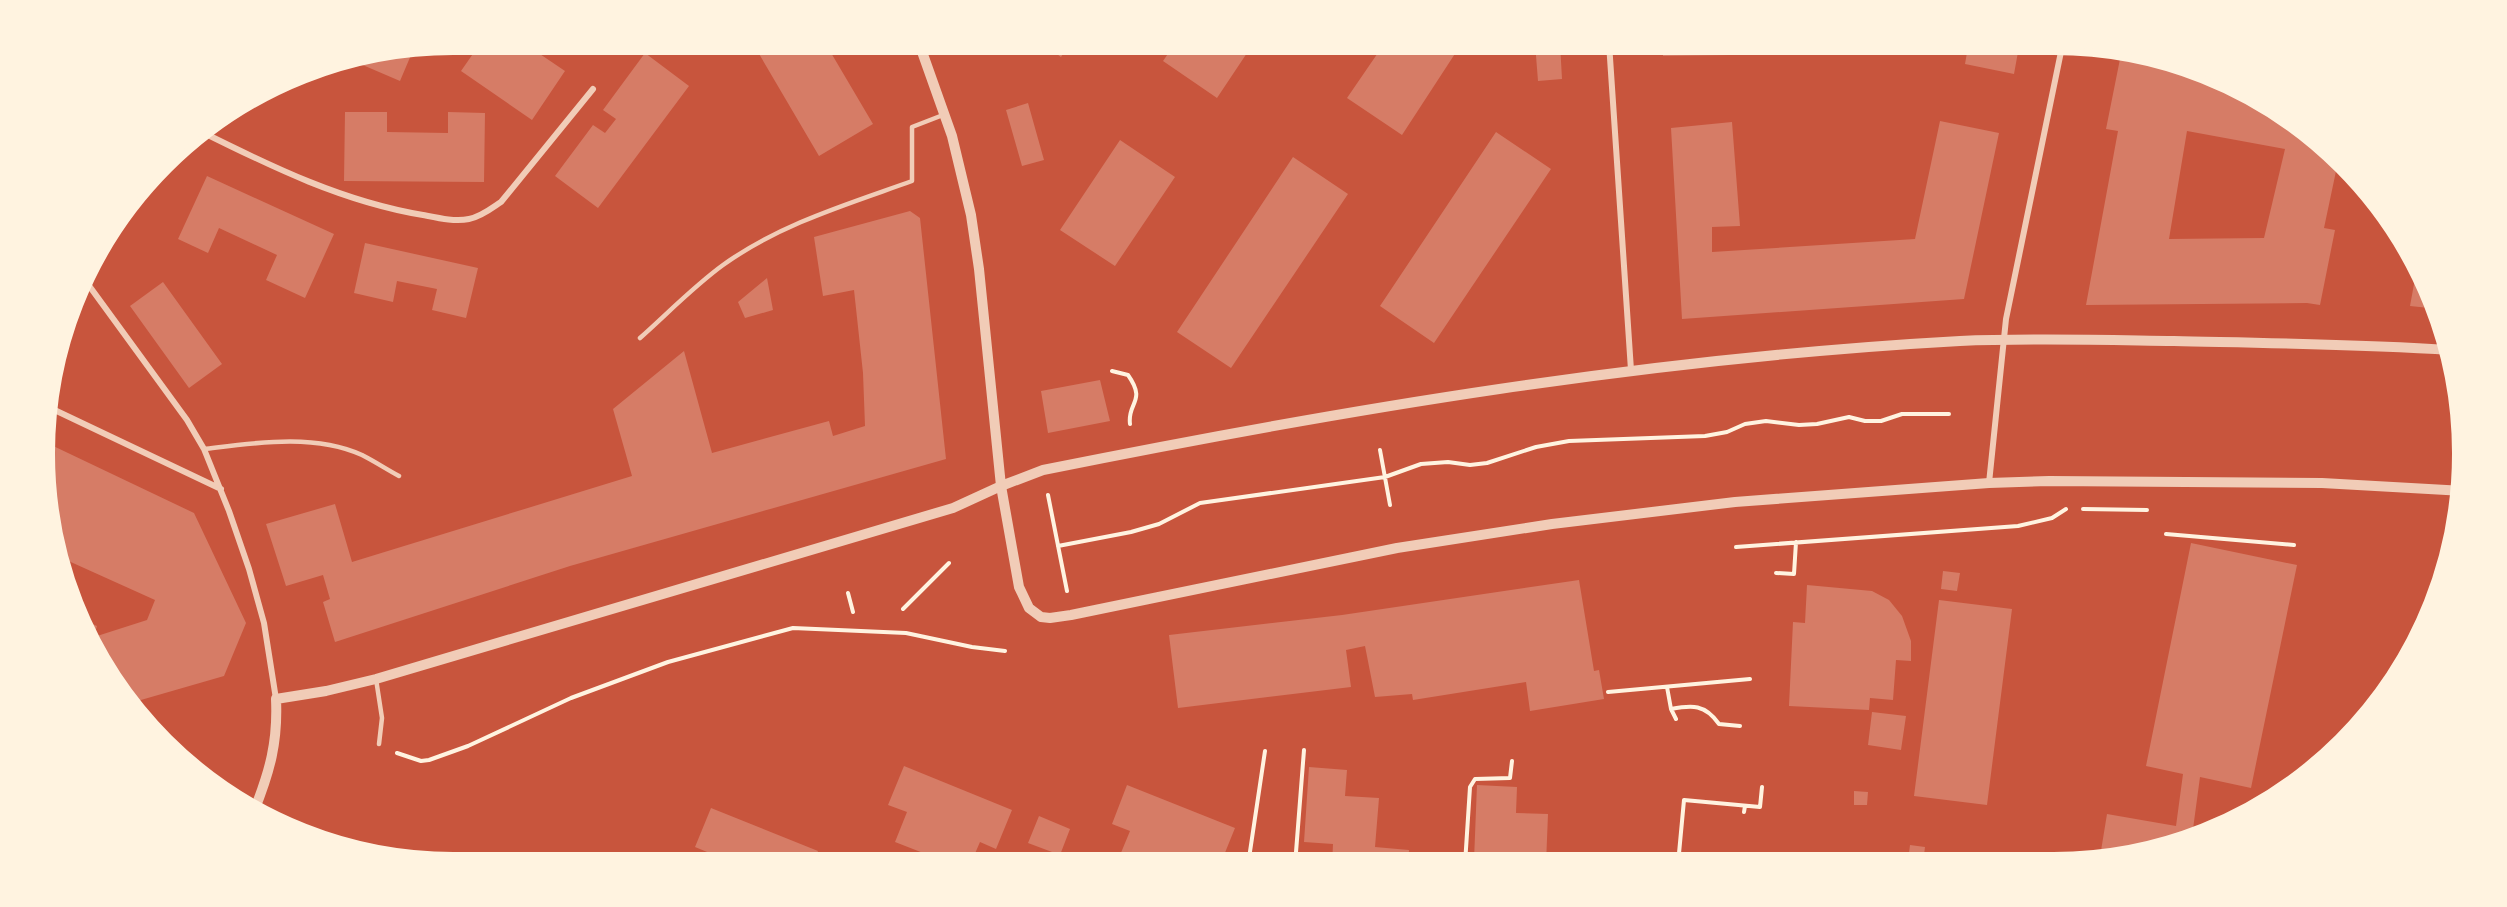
<svg xmlns="http://www.w3.org/2000/svg" width="2507" height="907" viewBox="0 0 2507 907" font-family="Spectral,serif">
<style>
.building{fill:#d67c66;fill-rule:evenodd}
.lines{fill:none;stroke-linecap:round;stroke-linejoin:round}
.path{stroke:#fff3e0;stroke-width:4}
.service{stroke:#f1ccb7;stroke-width:4.5}
.minor{stroke:#f1ccb7;stroke-width:6}
.tertiary{stroke:#f1ccb7;stroke-width:10}
.rim{fill:none;stroke:#fff3e0;stroke-width:8}
</style>
<rect width="100%" height="100%" fill="#c8553d"/>
<path class="building" d="M1969 41H2020L2014 74 1965 64Z
M1662 42H1793L1794 54 1663 56Z
M1462 43 1402 135 1347 98 1384 44Z
M1535 43H1560L1562 79 1538 81Z
M1253 44 1217 98 1163 61 1174 45Z
M1044 45H1069L1061 57Z
M827 46 873 124 819 156 755 47Z
M373 48H414L400 81 344 57Z
M477 48H531L565 71 532 120 461 71Z
M2122 49 2160 54 2236 83 2305 126 2339 157 2324 228 2335 230 2320 305 2307 303 2086 305 2118 131 2106 129ZM2187 131 2285 149 2264 238 2169 239Z
M645 53 689 86 598 208 555 176 593 125 605 133 616 119 603 110Z
M1028 103 1044 160 1022 166 1006 110Z
M345 112H387V132L448 133V112L485 113 484 182 344 181Z
M1940 121 1999 133 1964 299 1682 319 1671 128 1732 122 1740 226 1712 227V252L1915 239Z
M1496 132 1551 169 1434 343 1380 306Z
M1120 140 1175 177 1115 266 1060 230Z
M1293 157 1348 194 1231 368 1177 332Z
M207 176 334 234 305 298 266 280 277 255 219 228 208 253 178 239Z
M910 211 920 218 946 459 570 566 335 642 323 602 330 599 323 575 286 586 266 524 335 504 352 562 632 476 613 409 684 351 712 453 829 421 833 436 865 426 863 373 854 290 823 296 814 237Z
M365 243 478 268 466 318 432 310 437 289 397 281 393 302 354 293Z
M2418 262 2439 309 2410 306Z
M767 278 773 310 745 318 738 302Z
M163 282 222 364 189 388 130 306Z
M1100 380 1110 421 1048 433 1041 391Z
M47 443 194 513 246 623 224 676 127 704 110 683 81 619 97 626 94 637 147 620 155 600 53 554 41 480 42 451Z
M2191 543 2297 565 2251 788 2200 777 2193 829 2210 832 2108 863H2099L2107 814 2176 826 2183 774 2146 766Z
M1943 571 1960 573 1957 591 1941 589Z
M1579 580 1594 671 1599 670 1604 699 1530 711 1526 682 1413 700 1412 694 1375 697 1365 646 1346 650 1351 687 1178 708 1169 635 1342 615Z
M1807 585 1872 591 1889 600 1902 616 1911 641V661L1896 660 1893 700 1870 698 1869 710 1789 706 1793 622 1805 623Z
M1939 600 2012 609 1987 805 1914 796Z
M1872 712 1906 716 1901 750 1868 745Z
M904 766 1012 810 996 849 980 842 970 865H954L895 842 907 812 888 805Z
M1309 767 1347 770 1345 796 1379 798 1375 847 1409 850 1408 864 1332 865 1333 844 1304 842Z
M1127 785 1235 828 1220 865 1203 861 1201 865H1130L1118 860 1130 831 1112 824Z
M1477 785 1517 787 1516 813 1548 814 1546 864H1503V861L1474 860Z
M1854 791 1868 792 1867 805H1854Z
M711 808 818 851 812 866H708L712 854 695 847Z
M1039 816 1070 829 1060 855 1028 843Z
M1910 845 1925 847 1923 863 1908 861Z"/>
<g class="lines">
<path class="path" d="M1112 371 1128 375C1147 402 1127 402 1130 424
M1380 450 1390 505
M1048 495 1067 591
M2083 509 2147 510
M2166 534 2294 545
M1058 546 1131 532 1159 524 1200 503 1385 477 1421 464 1448 462 1470 465 1487 463 1536 447 1569 441 1705 436 1727 432 1745 424 1766 421 1799 425 1817 424 1849 417 1865 421H1881L1902 414H1949
M1736 547 2018 526 2052 518 2066 509
M1776 573 1794 574 1796 542
M848 593 853 612
M903 609 949 563
M1667 687 1671 709 1676 719
M1608 692 1750 679
M1671 709C1692 705 1705 704 1719 724L1740 726
M397 753 421 761 429 760 468 746 571 698 668 662 793 628 906 633 972 647 1005 651
M1744 812 1745 806
M1465 864 1470 787 1475 779 1510 778 1512 761
M1678 864 1684 800 1760 807 1762 787
M1809 864 1810 857
M1248 865 1265 751
M1295 865 1304 750"/>
<path class="service" d="M640 338C667 314 694 286 723 265 780 224 848 204 912 181V127L943 115
M204 449C254 443 314 433 362 455 374 461 386 469 399 476
M376 679 382 718 379 744"/>
<path class="minor" d="M1609 43 1631 370
M200 131C272 167 344 202 423 215 438 218 455 222 469 219 481 217 492 208 501 202L593 89
M82 276 187 420 204 449 229 511 249 569 264 623 276 699
M44 405 221 489
M1989 483 2006 319 2063 42"/>
<path class="tertiary" d="M920 46 952 136 971 215 979 269 1001 486 1019 587 1029 608 1041 617 1050 618 1071 615 1397 548 1552 524 1735 502 1989 483 2049 481 2322 483 2464 491
M254 811C270 771 278 742 276 699L326 691 376 679 953 508 1001 486 1043 470C1346 409 1651 358 1960 341 2031 338 2103 340 2174 341 2267 343 2359 344 2451 350"/>
</g>
<path d="M0 0H2507V907H0ZM453 51H2054A402 402 0 0 1 2456 453V454A402 402 0 0 1 2054 856H453A402 402 0 0 1 51 454V453A402 402 0 0 1 453 51Z" fill="#fff3e0" fill-rule="evenodd"/>
<path class="rim" d="M453 51H2054A402 402 0 0 1 2456 453V454A402 402 0 0 1 2054 856H453A402 402 0 0 1 51 454V453A402 402 0 0 1 453 51Z"/>
</svg>
